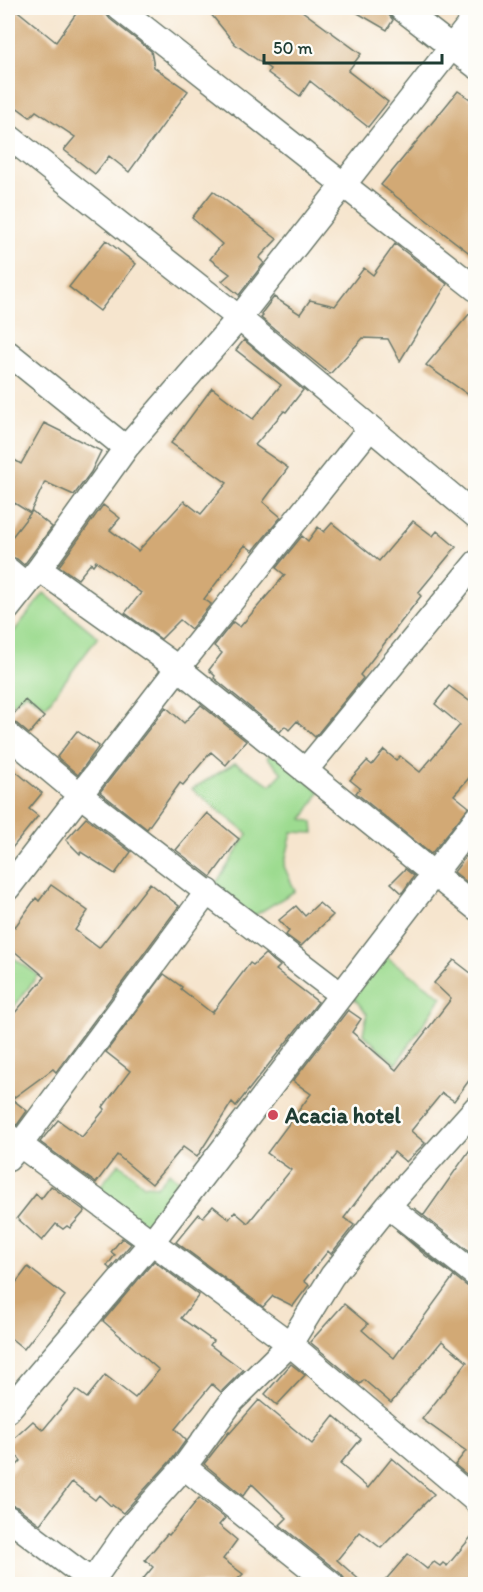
<svg xmlns="http://www.w3.org/2000/svg" width="483" height="1592" viewBox="0 0 483 1592" font-family="Itim,sans-serif">
<style>
.green{fill:#9ddb90;stroke:#5e8c62;stroke-width:1.5}
.building{fill:#d2a975}
.lines{fill:none;stroke-linecap:round;stroke-linejoin:round}
.minor-casing{stroke:#6a786a;stroke-width:27}
.minor{stroke:#fff;stroke-width:24}
.poi-dot{fill:#d1495b;stroke:#fdfcf7;stroke-width:2}
.labels{text-anchor:middle;dominant-baseline:central;stroke-width:5;stroke-linejoin:round;paint-order:stroke}
.poi-label{font-size:22px;font-weight:bold;fill:#1f3d34;stroke:#fdfcf7;text-anchor:start}
</style>
<rect width="100%" height="100%" fill="#fdfcf7"/>
<filter id="ink" filterUnits="userSpaceOnUse"><feTurbulence type="fractalNoise" baseFrequency=".0167" numOctaves="2"/><feDisplacementMap in="SourceGraphic" scale="12" xChannelSelector="R" yChannelSelector="G"/><feConvolveMatrix kernelMatrix="1 2 1 2 8 2 1 2 1" color-interpolation-filters="sRGB"/></filter>
<filter id="wash" filterUnits="userSpaceOnUse"><feTurbulence type="fractalNoise" baseFrequency=".008" numOctaves="4" result="noise"/><feDisplacementMap in="SourceGraphic" scale="24" xChannelSelector="R" yChannelSelector="G"/><feGaussianBlur stdDeviation="1.35" result="paint"/><feColorMatrix in="noise" values="0 0 0 0 0 0 0 0 0 0 0 0 0 0 0 0 0 1.4 0 .05"/><feComposite in="paint" operator="in"/></filter>
<g filter="url(#wash)">
<rect width="100%" height="100%" fill="#f6e5ce"/>
<path class="green" d="M44 593 98 637 46 706 26 693 8 707V639Z
M276 752 320 792 303 819 313 822 314 833 292 832 284 866 295 891 252 917 213 888 248 834 192 789 235 763 271 785 282 773 267 757Z
M381 953 442 997 396 1064 363 1034 367 1014 348 991Z
M8 954 38 975 8 1015Z
M119 1163 144 1185 158 1186 169 1172 184 1186 144 1230 95 1193Z"/>
<g id="blocks">
<path class="building" d="M8 8H14L56 42 80 8H105L106 14 110 19 151 51 154 67 188 91 129 172 109 156 95 174 64 150 75 137 36 111 30 117 8 101Z
M206 8H298L361 54 348 71 388 102 368 127 310 81 300 96 268 73 270 69 235 44Z
M349 8H387L388 14 393 20 387 30Z
M458 91 476 103V258L381 185Z
M213 191 277 239 259 258 264 263 239 295 222 281 230 274 210 259 222 244 192 218Z
M106 240 136 264 100 311 69 287Z
M395 244 447 284 400 361 388 339 363 338 330 374 261 318 263 316 261 314 274 297 300 314 310 300 335 306 364 268 373 275Z
M476 306V400L426 365Z
M244 340 303 390 286 412 284 411 255 445 288 468 263 502 281 517 253 551 245 545 204 599 211 604 191 629 180 620 161 639 125 613 141 593 96 561 93 565 91 563 78 579 59 566 103 505 120 518 110 530 138 551 184 501 201 514 227 483 171 443 212 388 253 419 281 385 236 350Z
M44 423 101 451 91 472 74 495 45 482 30 513 8 499V456L21 464Z
M32 511 52 527 24 565 17 559 8 556V542Z
M413 521 433 536 437 531 456 547 418 593 421 596 360 675 363 678 315 737 297 721 289 730 285 726 280 732 214 678 215 676 209 670 222 653 214 646 233 622 240 627 285 575 276 568 302 536 308 541 318 527 324 532 332 523 379 561Z
M449 686 476 706V770L454 795 469 807 431 854 356 793 360 788 350 780 367 761 372 765 384 750 396 760 400 756 420 772 460 725 435 704Z
M25 700 44 717 29 734 17 724 8 721Z
M201 705 246 741 226 765 211 752 183 785 180 783 147 829 100 792 166 707 184 723Z
M77 731 99 746 78 775 57 757Z
M8 765 42 793 29 809 38 816 8 853Z
M207 813 239 839 211 877 176 850Z
M86 818 131 852 115 874 81 852 80 854 66 840Z
M476 843V889L454 872Z
M405 869 414 876 402 893 391 883Z
M150 883 179 906 56 1072 53 1069 12 1099 27 1111 17 1125 9 1122 8 1021 45 977 8 946V921L15 927 36 898 39 901 51 885 88 911 75 930 99 948Z
M319 903 333 915 301 946 286 935 289 931 279 920 296 906 305 916Z
M265 954 280 966 276 970 318 1002 236 1106 232 1102 197 1157 183 1147 152 1184 117 1155 96 1183 40 1142 58 1120 82 1137 105 1109 103 1107 130 1071 106 1052 164 974 182 987 181 989 212 1013 250 963 253 965Z
M454 960 476 977V1071L454 1101 442 1093 411 1131 425 1143 406 1162 394 1152 376 1175 344 1218 354 1225 331 1254 328 1251 304 1281 309 1285 293 1306 273 1296 263 1307 176 1242 199 1214 203 1217 213 1206 229 1219 235 1212 248 1223 291 1170 267 1153 311 1094 293 1081 348 1010 361 1019 352 1032 396 1070 451 999 434 983Z
M476 1141V1257L414 1208 424 1215Z
M51 1186 85 1211 70 1228 67 1226 63 1229 56 1224 42 1241 17 1218 36 1194 41 1199Z
M396 1230 467 1286 476 1289V1482L455 1465 466 1451 422 1419 467 1362 442 1341 391 1403 364 1380 360 1384 310 1342 344 1304 368 1324 362 1330 394 1358 454 1276 426 1256Z
M122 1238 131 1244 110 1269 107 1266 115 1255 111 1252Z
M154 1261 199 1295 181 1318 213 1341 210 1345 243 1370 221 1392 212 1384 175 1429 186 1440 173 1458 123 1513 112 1505 111 1506 99 1495 95 1500 72 1482 40 1524 17 1507 8 1504V1475L21 1461 8 1444 33 1421 43 1430 76 1390 87 1398 105 1375 135 1398 159 1370 103 1321Z
M28 1267 65 1296 24 1349 8 1336V1293Z
M291 1364 305 1375 277 1405 265 1394Z
M259 1400 312 1444 334 1416 361 1439 340 1464 368 1488 392 1458 434 1494 381 1548 360 1532 337 1560 364 1584H345L344 1578 340 1573 280 1525 287 1518 252 1484 243 1496 204 1464 229 1432 230 1433Z
M199 1498 225 1518 219 1525 237 1540 223 1559 243 1574 233 1584H139L153 1567 145 1560 167 1534 169 1535Z
M476 1531V1584H382L408 1554 427 1569 434 1562 440 1566 443 1563 447 1566Z"/>
</g>
</g>
<g filter="url(#ink)">
<use href="#blocks" fill-opacity="0" stroke="#6a786a" stroke-width="1.5"/>
<g class="lines">
<defs>
<path id="minor" d="M119 8 476 289
M401 8 476 66
M8 136 239 318 476 516
M8 353 126 448
M39 569 178 668 476 908
M8 570 26 585
M8 608 39 569 126 448 239 318 476 16
M8 735 80 795 340 994
M305 771 476 563
M8 888 178 668 370 428
M8 1136 290 1344 476 1501
M8 1159 19 1146 208 891
M388 1206 476 1275
M8 1410 151 1243 476 819
M184 1467 331 1584
M8 1518 95 1584
M90 1584 130 1527 184 1467 232 1401 290 1344 332 1276 388 1206 476 1108"/>
</defs>
<use href="#minor" class="minor-casing"/>
<use href="#minor" class="minor"/>
</g>
</g>
<circle class="poi-dot" cx="273" cy="1115" r="6"/>
<g class="labels">
<g class="poi-label">
<text x="285" y="1115">Acacia hotel</text>
</g>
</g>
<rect width="483" height="1592" fill="none" stroke="#fdfcf7" stroke-width="30"/>
<path d="M264 54v9h178v-9" fill="none" stroke="#1f3d34" stroke-width="3"/>
<text x="273" y="54" font-size="18" fill="#1f3d34" stroke="#fdfcf7" stroke-width="4.5" paint-order="stroke">50 m</text>
</svg>
